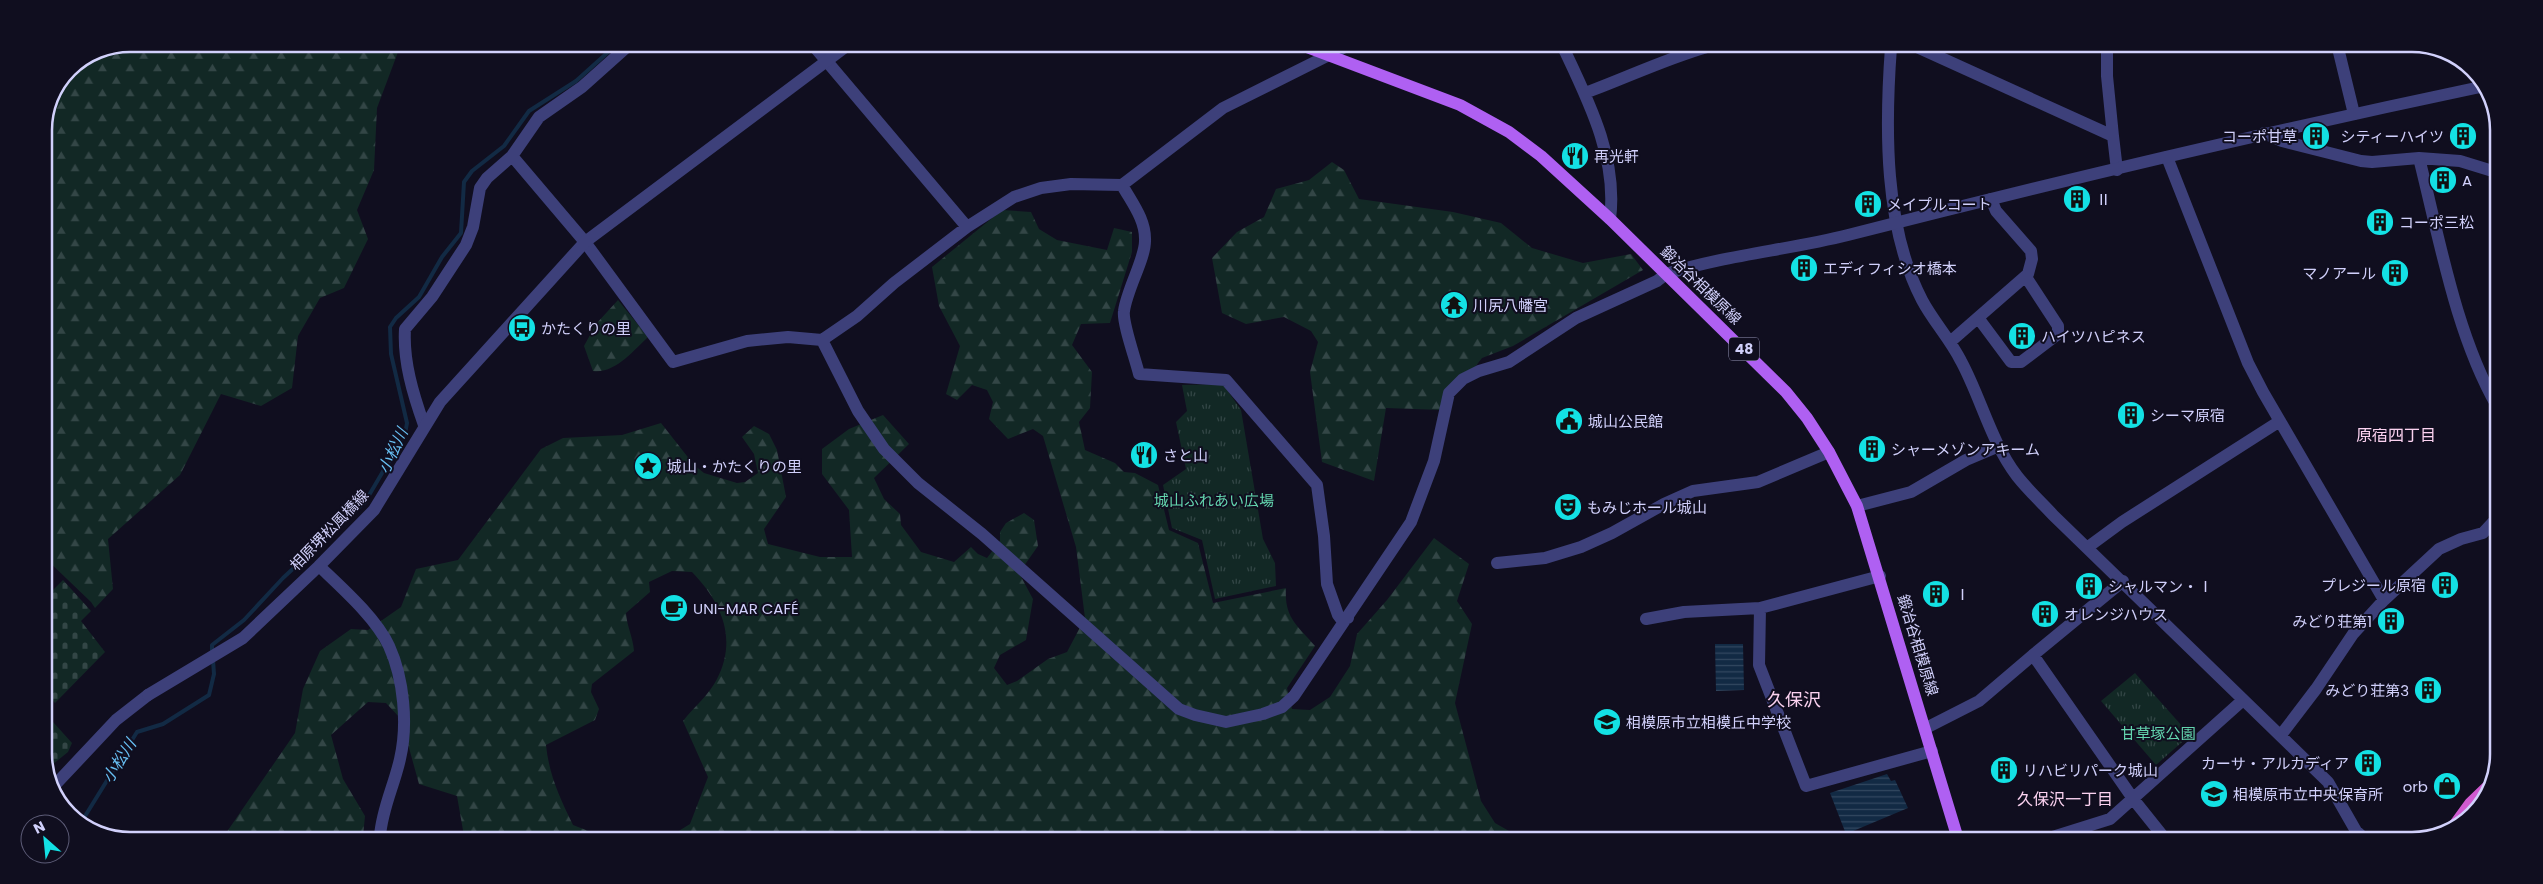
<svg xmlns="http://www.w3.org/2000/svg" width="2543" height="884" viewBox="0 0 2543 884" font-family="Poppins,'Noto Sans JP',sans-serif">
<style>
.grass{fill:url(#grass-tufts)}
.forest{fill:url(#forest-firs)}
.cemetery{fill:url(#cemetery-stones)}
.water{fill:url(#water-rules)}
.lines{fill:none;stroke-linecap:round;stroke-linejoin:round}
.stream{stroke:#122a44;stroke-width:4}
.minor{stroke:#3d407a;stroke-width:12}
.tertiary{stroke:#3d407a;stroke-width:12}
.primary{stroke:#af60f2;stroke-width:12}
.trunk{stroke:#d05ad0;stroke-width:14}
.labels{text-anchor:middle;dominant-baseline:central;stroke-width:4;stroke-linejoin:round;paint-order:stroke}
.shield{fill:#100e1f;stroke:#9796b9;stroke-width:1}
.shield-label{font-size:14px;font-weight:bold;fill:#d1d0fb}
.poi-label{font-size:15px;fill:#d1d0fb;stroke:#100e1f;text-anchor:start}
.street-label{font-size:15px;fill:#d1d0fb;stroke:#100e1f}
.park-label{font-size:15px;fill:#63d4ae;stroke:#100e1f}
.neighbourhood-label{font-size:16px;fill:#fbd2f0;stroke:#100e1f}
.water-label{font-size:16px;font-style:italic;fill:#67bef2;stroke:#100e1f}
.quarter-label{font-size:18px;fill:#fbd2f0;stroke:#100e1f}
.rim{fill:none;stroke:#d1d0fb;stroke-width:2.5}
</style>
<defs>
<pattern id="grass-tufts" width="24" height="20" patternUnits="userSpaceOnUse" patternTransform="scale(1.25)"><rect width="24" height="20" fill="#122825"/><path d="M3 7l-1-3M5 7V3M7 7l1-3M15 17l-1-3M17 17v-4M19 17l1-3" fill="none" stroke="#334646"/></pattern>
<pattern id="forest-firs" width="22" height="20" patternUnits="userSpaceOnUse" patternTransform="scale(1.25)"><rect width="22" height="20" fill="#122825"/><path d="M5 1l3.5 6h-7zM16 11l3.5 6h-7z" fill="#334646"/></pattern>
<pattern id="cemetery-stones" width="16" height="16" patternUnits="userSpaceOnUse" patternTransform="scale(1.25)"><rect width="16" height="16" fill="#122825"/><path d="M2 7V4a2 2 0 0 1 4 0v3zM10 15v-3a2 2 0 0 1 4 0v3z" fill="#334646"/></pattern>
<pattern id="water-rules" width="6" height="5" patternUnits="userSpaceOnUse" patternTransform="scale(1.25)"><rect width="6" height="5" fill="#122a44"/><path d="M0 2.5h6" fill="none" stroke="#334860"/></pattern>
</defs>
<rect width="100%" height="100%" fill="#100e1f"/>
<path class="grass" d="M1223 384 1241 410 1263 539 1275 563 1276 586 1215 599 1202 540 1172 528 1163 485 1186 469 1176 422 1187 411 1182 385Z
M2135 673 2190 735 2156 765 2101 701Z"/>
<path class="forest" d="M130 44H401L377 108 374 170 357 210 368 239 344 288 320 298 298 336 292 388 261 406 221 394 180 475 108 539 113 589 95 608 91 602 44 557V125L69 69 98 50Z
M1332 162 1344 170 1359 199 1453 212 1501 223 1532 248 1583 263 1631 254 1643 270 1513 346 1482 358 1441 410 1386 408 1374 481 1322 462 1310 372 1318 342 1311 331 1284 317 1246 324 1222 313 1212 258 1237 232 1264 217 1276 189 1309 180Z
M1002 210 1031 212 1039 229 1057 240 1107 250 1114 228 1132 232V252L1110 323 1081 324 1072 345 1092 372 1090 408 1079 422 1085 450 1115 463 1124 472 1135 473 1158 485 1169 530 1198 543 1213 603 1286 588C1284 618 1297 625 1315 646L1287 688 1292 709 1310 710 1330 697 1350 666 1357 634 1387 600 1434 538 1469 564 1457 601 1472 624 1455 703 1481 801 1495 823 1523 839 669 837 690 824 708 777 683 721C694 707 709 695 717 679 738 638 721 602 692 572L672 571 649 582 650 592 626 613C627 627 633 637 634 651L592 684 591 692 599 709 595 720 546 745C549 775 560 798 573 825L591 832 595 837 464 836 457 796 419 784 401 719 386 703 368 702 331 735 343 779 365 816 363 836H224L295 733 303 689 320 651 351 629 368 630 401 607 416 569 458 560 541 449 563 438 622 435 661 423 694 465 704 473 737 483 745 482 758 473 754 454 742 437 754 426 769 434 777 450 786 497 764 529 768 544 820 557H852L849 510 822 474V449L849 429 883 415 909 444 874 478 884 499 900 514 901 525 921 552 954 562 971 547 978 554 987 558 1000 541V532L1006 523 1024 513 1034 520 1038 546 1019 573 1033 599 1026 640 1000 655 994 668 1007 685 1017 681 1048 659 1067 652 1085 618 1076 547 1043 436 1033 429 1008 439 989 419 993 402 987 390 972 385 957 400 946 394 960 346 939 306 932 267Z
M618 300 648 337C634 350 615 374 593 371L584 346 596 324Z"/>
<path class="cemetery" d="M63 580 91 611 81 621 105 652 55 703 44 691V599Z
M44 712 72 743 68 752 47 769 44 760Z"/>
<path class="water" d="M1715 644H1743L1744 690 1716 691Z
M1887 774 1891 781 1895 780 1908 808 1846 834 1830 793Z"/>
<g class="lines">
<path class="stream" d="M212 653V645L244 620 283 578 365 502 405 434 407 423 391 354 390 327 396 318 419 297 442 257 461 233 464 182 472 171 504 146 529 111 576 81 616 45
M82 821 137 732 163 724 209 695 214 674 213 660"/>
<path class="minor" d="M813 45 967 227
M1563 47C1588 100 1618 158 1610 219
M1891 47C1885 128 1884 227 1922 300 1933 321 1950 339 1961 361 1981 398 1991 442 2017 476 2028 490 2042 503 2053 515L2328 782 2356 831 2366 840
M1917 47 2113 136 2117 170
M2107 48V76L2113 136
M2338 48 2354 114
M1585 93C1626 78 1665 59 1707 47
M2264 133 2282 141 2361 161 2372 162 2419 158C2439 237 2456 335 2497 406
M512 156 585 242 673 362 747 341 788 337 822 340 857 316 894 283 967 227 1014 197 1041 188 1071 184 1122 185 1223 108 1347 46
M2167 157 2248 363 2263 392 2384 600
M2419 158 2460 161 2499 173
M1122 185C1132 203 1146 220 1145 241 1145 259 1127 289 1124 311 1122 322 1136 361 1139 374L1226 380 1317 485 1324 536 1327 584 1338 615 1341 619 1348 618
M1979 319 2011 362H2021L2058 334V326L2026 277
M822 340 858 411 884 449 918 483 982 534 1179 709 1195 715 1226 722 1263 714 1282 707 1294 696 1411 522 1434 461 1449 393 1463 379 1479 371 1509 362 1576 318 1657 281 1666 274
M1950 342 2028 274 2032 259 2031 251 1996 211 1991 199
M424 425C413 394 403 361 405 329L432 297 466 245 473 227 480 188 487 178 512 156 539 117 582 87 629 45
M1857 506 1911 492 1966 460 1999 446
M2088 547 2122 522 2280 421
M1880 576 1760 608 1759 665 1806 786 1932 751
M2123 581 2033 655 2134 800 2166 840
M1646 619 1684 612 1760 608
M1926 728 1979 701 2033 655
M2281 735 2316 689 2353 634 2384 600 2439 549 2461 539 2483 533 2496 519
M54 786 116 720 148 695
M2043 840 2110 819 2243 700"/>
<path class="tertiary" d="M1666 274C1726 255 1788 250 1848 235 2059 181 2271 131 2485 86
M1497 563 1545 558 1581 547 1612 533 1664 504 1693 491 1758 482 1829 452
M319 566C342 588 376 618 389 646 404 679 408 725 400 759 394 786 382 809 380 836
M148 695 243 638 319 566 374 510 440 402 585 242 848 45"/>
<path class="primary" d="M1304 46 1460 105 1509 132 1541 156 1610 219 1786 392 1807 418 1829 452 1857 506 1958 839"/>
<path class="trunk" d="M2455 826 2471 804 2495 781"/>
</g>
<defs>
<symbol id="building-disc" viewBox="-11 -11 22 22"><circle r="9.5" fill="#13e1e4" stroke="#100e1f"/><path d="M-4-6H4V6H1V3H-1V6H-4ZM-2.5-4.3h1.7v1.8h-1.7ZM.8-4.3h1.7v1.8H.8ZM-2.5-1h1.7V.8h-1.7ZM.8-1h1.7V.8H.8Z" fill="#111"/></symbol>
<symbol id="restaurant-disc" viewBox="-11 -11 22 22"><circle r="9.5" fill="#13e1e4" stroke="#100e1f"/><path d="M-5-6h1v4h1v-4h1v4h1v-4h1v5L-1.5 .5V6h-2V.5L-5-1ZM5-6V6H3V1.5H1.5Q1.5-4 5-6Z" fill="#111"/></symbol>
<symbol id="temple-disc" viewBox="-11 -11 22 22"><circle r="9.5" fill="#13e1e4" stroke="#100e1f"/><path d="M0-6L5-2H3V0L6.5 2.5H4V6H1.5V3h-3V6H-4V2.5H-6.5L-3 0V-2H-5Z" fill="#111"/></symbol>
<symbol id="bus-disc" viewBox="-11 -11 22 22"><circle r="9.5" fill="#13e1e4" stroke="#100e1f"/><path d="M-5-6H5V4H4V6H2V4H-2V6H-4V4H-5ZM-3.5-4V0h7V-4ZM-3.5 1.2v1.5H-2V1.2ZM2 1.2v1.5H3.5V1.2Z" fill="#111"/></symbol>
<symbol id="civic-disc" viewBox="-11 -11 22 22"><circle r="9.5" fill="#13e1e4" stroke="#100e1f"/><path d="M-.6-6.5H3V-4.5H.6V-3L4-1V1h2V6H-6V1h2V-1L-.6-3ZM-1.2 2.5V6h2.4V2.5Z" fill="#111"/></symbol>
<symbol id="sight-disc" viewBox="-11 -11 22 22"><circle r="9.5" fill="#13e1e4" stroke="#100e1f"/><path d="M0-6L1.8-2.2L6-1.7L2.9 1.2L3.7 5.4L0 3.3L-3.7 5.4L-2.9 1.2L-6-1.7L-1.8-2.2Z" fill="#111"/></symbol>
<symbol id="theatre-disc" viewBox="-11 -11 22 22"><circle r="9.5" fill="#13e1e4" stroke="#100e1f"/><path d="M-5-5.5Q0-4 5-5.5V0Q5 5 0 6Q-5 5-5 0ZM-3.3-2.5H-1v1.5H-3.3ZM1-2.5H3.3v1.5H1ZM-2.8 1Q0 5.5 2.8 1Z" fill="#111"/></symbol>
<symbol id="cafe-disc" viewBox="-11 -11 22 22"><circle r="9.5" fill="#13e1e4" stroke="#100e1f"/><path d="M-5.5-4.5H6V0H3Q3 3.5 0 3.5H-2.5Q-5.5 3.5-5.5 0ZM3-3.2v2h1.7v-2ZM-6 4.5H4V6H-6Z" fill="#111"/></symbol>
<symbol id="school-disc" viewBox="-11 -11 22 22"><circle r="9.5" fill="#13e1e4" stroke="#100e1f"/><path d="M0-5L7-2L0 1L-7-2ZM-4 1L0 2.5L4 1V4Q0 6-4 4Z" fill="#111"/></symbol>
<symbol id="shop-disc" viewBox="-11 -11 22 22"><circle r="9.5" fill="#13e1e4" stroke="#100e1f"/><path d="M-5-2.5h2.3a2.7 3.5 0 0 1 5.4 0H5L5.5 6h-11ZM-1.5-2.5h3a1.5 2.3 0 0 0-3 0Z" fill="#111"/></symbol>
</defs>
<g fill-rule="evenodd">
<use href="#building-disc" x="2300" y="120" width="32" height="32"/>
<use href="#building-disc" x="2447" y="120" width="32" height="32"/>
<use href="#restaurant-disc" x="1559" y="140" width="32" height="32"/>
<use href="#building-disc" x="2427" y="164" width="32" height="32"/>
<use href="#building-disc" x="2061" y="183" width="32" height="32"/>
<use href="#building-disc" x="1852" y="188" width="32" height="32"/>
<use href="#building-disc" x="2364" y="206" width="32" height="32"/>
<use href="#building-disc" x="1788" y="252" width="32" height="32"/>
<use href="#building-disc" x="2379" y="257" width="32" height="32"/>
<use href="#temple-disc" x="1438" y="289" width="32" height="32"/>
<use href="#bus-disc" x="506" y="312" width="32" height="32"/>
<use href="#building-disc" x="2006" y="320" width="32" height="32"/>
<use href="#building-disc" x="2115" y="399" width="32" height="32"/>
<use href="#civic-disc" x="1553" y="405" width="32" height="32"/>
<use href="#building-disc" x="1856" y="433" width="32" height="32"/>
<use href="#restaurant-disc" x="1128" y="439" width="32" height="32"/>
<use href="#sight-disc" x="632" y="450" width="32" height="32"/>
<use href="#theatre-disc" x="1552" y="491" width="32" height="32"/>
<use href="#building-disc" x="2429" y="569" width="32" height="32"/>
<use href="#building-disc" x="2073" y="570" width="32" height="32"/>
<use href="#building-disc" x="1920" y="578" width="32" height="32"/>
<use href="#cafe-disc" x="658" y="592" width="32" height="32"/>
<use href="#building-disc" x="2029" y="598" width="32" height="32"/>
<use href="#building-disc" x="2375" y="605" width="32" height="32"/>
<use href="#building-disc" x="2412" y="674" width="32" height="32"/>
<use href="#school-disc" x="1591" y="706" width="32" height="32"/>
<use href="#building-disc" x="2352" y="747" width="32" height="32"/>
<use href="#building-disc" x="1988" y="754" width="32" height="32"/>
<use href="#shop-disc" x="2431" y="770" width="32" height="32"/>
<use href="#school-disc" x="2198" y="778" width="32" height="32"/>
</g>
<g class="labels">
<rect class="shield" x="1729" y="337.5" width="30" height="23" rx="4"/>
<g class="shield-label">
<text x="1744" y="349">48</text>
</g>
<g class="poi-label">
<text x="2297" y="136" text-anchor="end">コーポ甘草</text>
<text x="2444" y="136" text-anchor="end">シティーハイツ</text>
<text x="1594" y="156">再光軒</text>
<text x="2462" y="180">A</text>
<text x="2096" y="199">Ⅱ</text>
<text x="1887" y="204">メイプルコート</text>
<text x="2399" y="222">コーポ三松</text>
<text x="1823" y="268">エディフィシオ橋本</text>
<text x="2376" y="273" text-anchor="end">マノアール</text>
<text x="1473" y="305">川尻八幡宮</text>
<text x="541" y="328">かたくりの里</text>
<text x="2041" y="336">ハイツハピネス</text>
<text x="2150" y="415">シーマ原宿</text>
<text x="1588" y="421">城山公民館</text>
<text x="1891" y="449">シャーメゾンアキーム</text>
<text x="1163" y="455">さと山</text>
<text x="667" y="466">城山・かたくりの里</text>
<text x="1587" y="507">もみじホール城山</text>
<text x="2426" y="585" text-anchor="end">プレジール原宿</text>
<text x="2108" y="586">シャルマン・Ⅰ</text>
<text x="1955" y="594">Ⅰ</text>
<text x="693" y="608">UNI-MAR CAFÉ</text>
<text x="2064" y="614">オレンジハウス</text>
<text x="2372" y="621" text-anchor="end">みどり荘第1</text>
<text x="2409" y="690" text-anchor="end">みどり荘第3</text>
<text x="1626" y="722">相模原市立相模丘中学校</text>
<text x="2349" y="763" text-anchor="end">カーサ・アルカディア</text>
<text x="2023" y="770">リハビリパーク城山</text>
<text x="2428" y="786" text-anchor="end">orb</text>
<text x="2233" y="794">相模原市立中央保育所</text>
</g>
<g class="street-label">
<text transform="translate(1701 285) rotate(44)">鍛冶谷相模原線</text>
<text transform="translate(329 530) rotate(-46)">相原堺松風橋線</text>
<text transform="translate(1918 645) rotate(73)">鍛冶谷相模原線</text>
</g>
<g class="park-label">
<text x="1214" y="500">城山ふれあい広場</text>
<text x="2158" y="733">甘草塚公園</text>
</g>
<g class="neighbourhood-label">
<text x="2396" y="435">原宿四丁目</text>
<text x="2065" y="799">久保沢一丁目</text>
</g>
<g class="water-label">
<text transform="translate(393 451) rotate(-65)">小松川</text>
<text transform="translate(119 761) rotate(-58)">小松川</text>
</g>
<g class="quarter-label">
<text x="1794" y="699">久保沢</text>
</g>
</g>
<path d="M0 0H2543V884H0ZM130 52H2412A78 78 0 0 1 2490 130V754A78 78 0 0 1 2412 832H130A78 78 0 0 1 52 754V130A78 78 0 0 1 130 52Z" fill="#100e1f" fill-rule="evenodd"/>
<path class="rim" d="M130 52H2412A78 78 0 0 1 2490 130V754A78 78 0 0 1 2412 832H130A78 78 0 0 1 52 754V130A78 78 0 0 1 130 52Z"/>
<g transform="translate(45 839) rotate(333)"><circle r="24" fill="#100e1f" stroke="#5d5c77"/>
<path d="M0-4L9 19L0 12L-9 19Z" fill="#13e1e4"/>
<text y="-8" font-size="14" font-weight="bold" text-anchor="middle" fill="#d1d0fb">N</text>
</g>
</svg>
